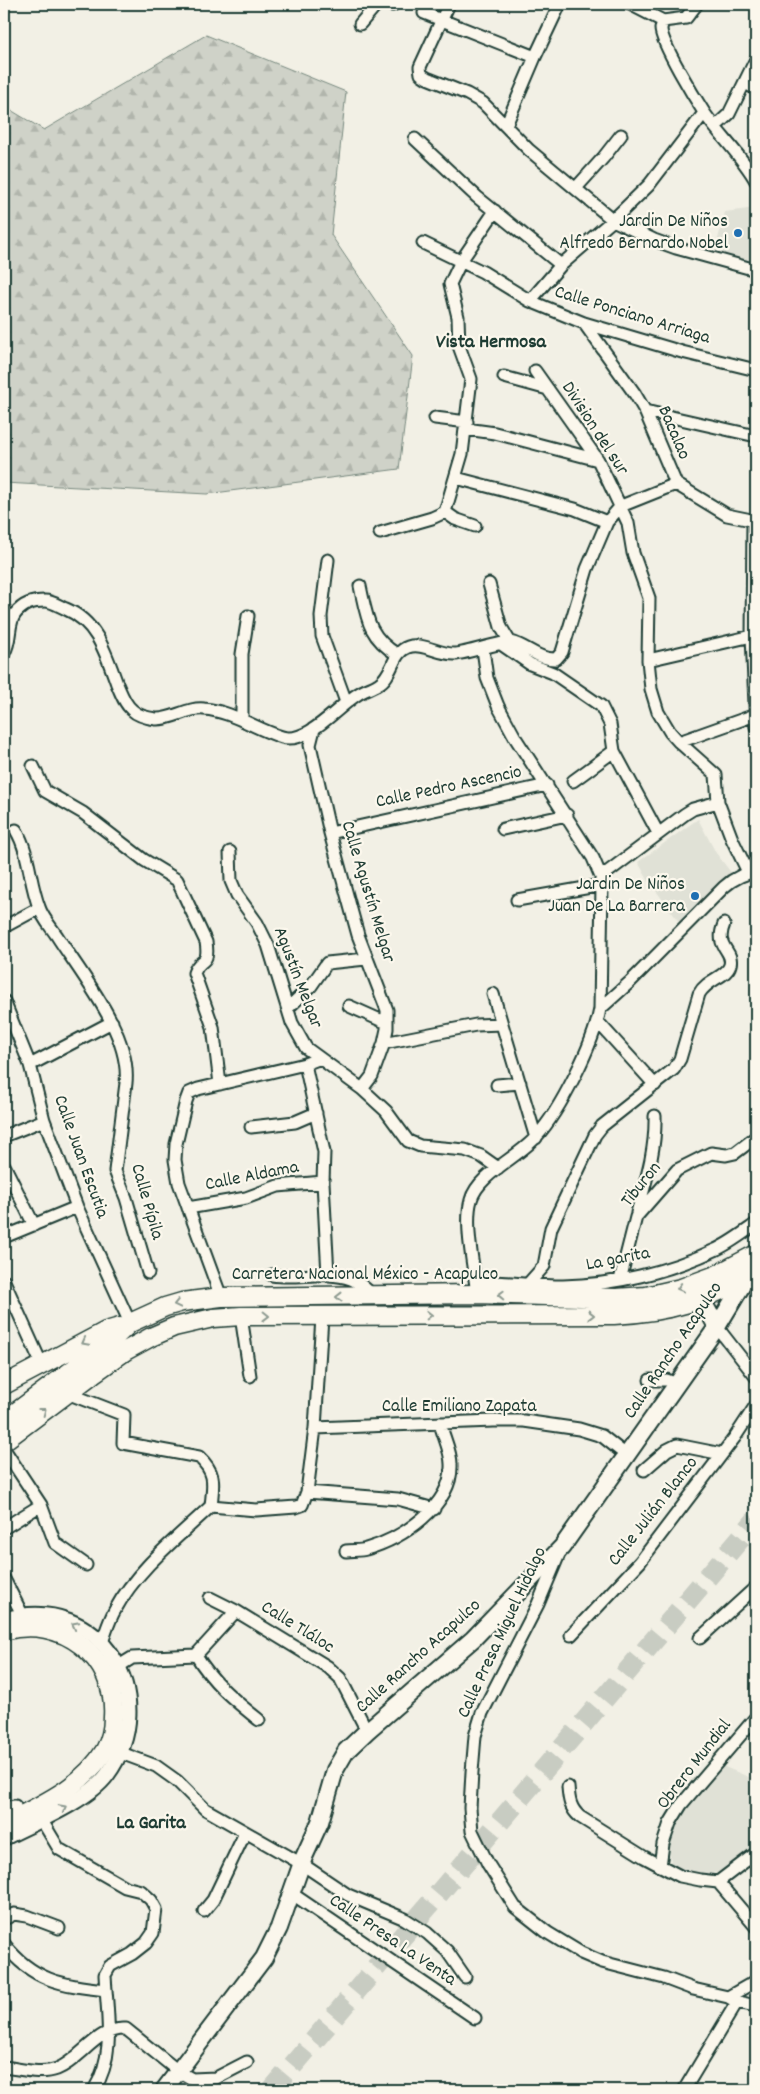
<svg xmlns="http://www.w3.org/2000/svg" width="760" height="2094" viewBox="0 0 760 2094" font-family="Dekko,sans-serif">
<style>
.built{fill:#e0e1d6}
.forest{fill:url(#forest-firs);stroke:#77887e}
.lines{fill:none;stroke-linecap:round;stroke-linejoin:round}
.motorway-tunnel{stroke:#c8ccc2;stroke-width:21;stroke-dasharray:21 11;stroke-linecap:butt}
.minor-casing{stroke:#1f3d34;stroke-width:15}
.tertiary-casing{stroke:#1f3d34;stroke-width:18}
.secondary-casing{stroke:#1f3d34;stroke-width:20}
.primary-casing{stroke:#1f3d34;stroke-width:21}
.minor{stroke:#fbf7ec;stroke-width:11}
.tertiary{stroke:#fbf7ec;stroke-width:14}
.secondary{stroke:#fbf7ec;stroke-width:16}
.primary{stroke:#fbf7ec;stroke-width:18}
.oneway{stroke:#8d9a90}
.poi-dot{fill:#1f6fb2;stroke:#fbf7ec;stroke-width:2}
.labels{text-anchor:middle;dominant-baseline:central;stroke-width:4.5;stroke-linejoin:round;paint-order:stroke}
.poi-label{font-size:19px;fill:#1f3d34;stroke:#fbf7ec;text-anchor:end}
.street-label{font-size:19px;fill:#1f3d34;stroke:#fbf7ec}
.neighbourhood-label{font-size:20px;font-weight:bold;fill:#1f3d34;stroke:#fbf7ec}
</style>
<defs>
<pattern id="forest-firs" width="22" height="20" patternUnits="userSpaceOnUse" patternTransform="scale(1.25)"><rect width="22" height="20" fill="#cfd2c8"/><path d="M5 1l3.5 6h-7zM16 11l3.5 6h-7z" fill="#b1b5ac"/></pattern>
</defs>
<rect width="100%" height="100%" fill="#f2f0e5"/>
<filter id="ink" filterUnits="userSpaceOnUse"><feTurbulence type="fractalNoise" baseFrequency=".02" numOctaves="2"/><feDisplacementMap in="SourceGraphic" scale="10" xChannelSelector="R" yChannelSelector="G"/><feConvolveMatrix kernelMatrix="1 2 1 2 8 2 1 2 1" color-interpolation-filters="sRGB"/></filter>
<g filter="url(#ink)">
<path class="built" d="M756 208V261L714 254 725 212Z
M698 819 716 853 733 875 682 926 648 880 638 862Z
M720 1765 756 1780V1849L720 1873H695L677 1869 671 1863 669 1850 677 1824 685 1809Z"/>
<path class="forest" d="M206 35 346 92 331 235 413 356 399 469 207 494 4 483V106L44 130Z"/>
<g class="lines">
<path class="motorway-tunnel" d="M272 2090 756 1520"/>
<defs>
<path id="minor" d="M384 4 393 5
M449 4 420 67 421 74 427 78 467 94 483 103 529 150 613 220 654 240 676 248 756 270
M630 4 663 21 686 18 697 4
M424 13 535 57
M663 21C663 24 661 26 661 29 661 43 696 100 705 114 721 137 742 156 756 181
M360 24 377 4
M745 83 756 89
M506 125 535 57 560 4
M715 127 729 114 756 59
M415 139 477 197 561 265
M576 188 603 158 621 135
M423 243 483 272 530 301 584 323 682 352 756 370
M530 301 561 265 613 220 649 185 704 113
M584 323 635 394 645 411 676 484 727 515 756 521
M535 371 598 460 628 523 633 553 649 598 648 660 651 689 658 712 670 732 679 742 716 775 718 802 732 839 748 872
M504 377 548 389
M645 411 756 436
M435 418 467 422
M466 429 495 433 598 460
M456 478 575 509 607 522
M445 512 455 519 475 526
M753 521 752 636 756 727
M380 533 432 518 445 512 462 454 471 379 459 346 458 317 450 284 461 261 495 211
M328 560 321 616 322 636 346 702
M489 584 501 627 510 642
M360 586C367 618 368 637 398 655
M501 644 530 664 553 673 601 706 610 724 614 751 658 833
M4 653C12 639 7 625 15 614 23 604 32 601 45 601 52 601 59 606 66 609 97 622 106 654 117 684 121 693 124 703 132 710 138 716 148 718 156 719 172 720 188 707 204 709 232 711 255 729 282 737 307 745 338 706 358 694 364 690 372 688 378 684 393 676 392 652 408 647 423 642 439 655 456 654 468 653 503 641 511 642 527 646 539 660 556 659L562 652 587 569 607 522 621 506 676 484
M648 660 752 636
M242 720V654L248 616
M314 729 310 745 330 833 358 935 387 1010V1029L384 1043 372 1076 362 1089
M679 742 755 715
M33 766 45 791 83 813 144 860 177 880 206 942C210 967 199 957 194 973L213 1027 220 1084
M573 781 614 751
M503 829 567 815
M16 830C30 854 29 881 39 907 42 917 51 927 57 936 83 977 131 1034 126 1083L115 1171 126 1198 148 1273
M330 833 547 785
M230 852 231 881 237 895 257 923 268 945 292 1023 306 1048 362 1089 386 1111 408 1141 420 1146 465 1150 481 1156 498 1168
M601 877 685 814 693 809 718 802
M517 900 602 885
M4 927 39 908
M493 994 536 1138
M4 1001 30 1065 44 1120 77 1207 130 1323
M349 1006 387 1023
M288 1008 311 986 327 963 366 959
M600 1009 630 982 724 887C734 878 743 873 756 872
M598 1022 655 1085
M384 1043 476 1025 502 1024
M305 1064 324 1152 323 1182 328 1275
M30 1065 112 1022
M497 1085 520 1083
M251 1127 295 1122 316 1113
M4 1136 44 1120
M4 1165 34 1225
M188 1208 246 1198 278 1186 323 1182
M637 1213C646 1180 656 1150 655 1116
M4 1237 77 1207
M272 1275C298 1279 326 1270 351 1279 359 1282 367 1290 374 1296
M620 1280 636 1217 677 1170 711 1153 726 1155 735 1153 756 1137
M4 1281 42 1365
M476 1282C505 1281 534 1286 563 1286 614 1285 668 1272 715 1250 729 1244 743 1233 756 1224
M528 1284 544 1266 551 1228 595 1135 602 1126 674 1069 680 1059 699 994C707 979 727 977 730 965 734 950 714 948 724 924
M477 1294C474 1268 464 1224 471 1200 478 1174 519 1157 536 1137 560 1111 594 1043 600 1009L602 885 601 877 593 858 516 739 498 706 487 678 483 649
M221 1297 179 1183 175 1160 176 1144 186 1101 189 1093 198 1089 305 1064 318 1059
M241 1316 250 1376
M717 1327 756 1377
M650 1380H667L677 1384
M67 1393 124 1415 123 1443 199 1457C217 1474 213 1484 211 1506
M315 1428 493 1421H524L579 1429 602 1436 626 1455
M4 1449 41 1505 55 1543 86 1565
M644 1470 667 1450 677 1445 722 1454
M307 1492 398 1499 434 1509
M4 1528 41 1505
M346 1551C353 1550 360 1551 366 1549 401 1539 453 1506 451 1464 451 1451 443 1436 440 1423
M559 1554 538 1604 482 1713 475 1736 472 1772 470 1808 472 1831 488 1864 515 1907 548 1933 581 1953 602 1962 664 1978 693 1989 728 1997 737 2002 756 2006
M4 1579 23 1616
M210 1598 236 1611 328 1667 340 1678 367 1731
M571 1635 640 1562 735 1437 756 1405
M700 1638 756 1587
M102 1642C106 1632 109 1620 115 1610 137 1569 177 1538 211 1506L256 1510 296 1507 302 1505 307 1492 315 1428 322 1317
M196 1655C213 1683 233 1699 259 1720
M119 1666 132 1658 196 1655 236 1611
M121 1753 156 1766 177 1781 205 1809 302 1864 348 1895 405 1919 427 1933 447 1951 465 1977
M568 1787C569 1800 570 1808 580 1817L644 1857 680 1876 700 1880 718 1882
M4 1808 15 1806
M41 1819 59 1849 125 1887 141 1891 151 1900 156 1909 153 1933 146 1943 132 1954 110 1966 105 1975C107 2015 116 2054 94 2090
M660 1866 663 1844 670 1823 681 1805 756 1717
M718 1882 756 1927
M718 1882 756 1853
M291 1893 475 2018
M204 1911 213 1900 245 1833
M4 1919 14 1914 27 1916 59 1928
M4 1944C33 1981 61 1985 106 1990
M728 1997 756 1981
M4 2067C21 2069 41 2075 57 2069 82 2059 97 2027 126 2029L178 2071 192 2079 216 2078 247 2062
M684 2090 737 2002"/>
<path id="tertiary" d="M4 1620C100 1590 164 1698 107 1775 88 1801 33 1823 4 1838"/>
<path id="secondary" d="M702 1300 717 1327
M164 2090 264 1958 279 1928 304 1857 320 1822 335 1770 346 1751 367 1731 473 1639 562 1547 717 1327 747 1277"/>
<path id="primary" d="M4 1385 106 1331 120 1327
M4 1421 111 1341 130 1323 165 1307 182 1302 221 1297 477 1294 616 1298 646 1296 681 1288 716 1275 756 1254
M4 1441 93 1374 127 1350 151 1337 174 1327 213 1318 241 1316 614 1315C672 1312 706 1301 756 1272
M4 1631C61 1614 117 1657 113 1717 113 1729 110 1741 105 1750 83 1787 40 1805 4 1824"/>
</defs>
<use href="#minor" class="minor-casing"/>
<use href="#tertiary" class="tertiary-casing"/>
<use href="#secondary" class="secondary-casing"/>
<use href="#primary" class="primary-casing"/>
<use href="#minor" class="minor"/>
<use href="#tertiary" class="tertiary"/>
<use href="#secondary" class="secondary"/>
<use href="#primary" class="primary"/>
</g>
<defs><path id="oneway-chevron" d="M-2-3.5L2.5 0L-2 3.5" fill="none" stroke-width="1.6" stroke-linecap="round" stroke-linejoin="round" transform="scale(1.25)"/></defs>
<g class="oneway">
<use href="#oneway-chevron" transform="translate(680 1288) rotate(164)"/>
<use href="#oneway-chevron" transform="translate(501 1295) rotate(-178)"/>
<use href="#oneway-chevron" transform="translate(339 1297) rotate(180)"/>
<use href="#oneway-chevron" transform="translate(177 1304) rotate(167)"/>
<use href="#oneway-chevron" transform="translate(429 1315) rotate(-1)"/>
<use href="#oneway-chevron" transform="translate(591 1315)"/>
<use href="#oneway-chevron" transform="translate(266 1316) rotate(1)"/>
<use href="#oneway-chevron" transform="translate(85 1342) rotate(152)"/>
<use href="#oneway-chevron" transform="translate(43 1411) rotate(-37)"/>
<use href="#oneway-chevron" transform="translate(75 1625) rotate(-152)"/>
<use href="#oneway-chevron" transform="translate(63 1808) rotate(-28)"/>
</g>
</g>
<g class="poi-dot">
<circle cx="738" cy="233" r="5"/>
<circle cx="695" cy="896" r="5"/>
</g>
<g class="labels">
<g class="poi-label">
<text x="728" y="222">Jardin De Niños<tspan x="728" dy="22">Alfredo Bernardo Nobel</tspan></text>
<text x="685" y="885">Jardin De Niños<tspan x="685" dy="22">Juan De La Barrera</tspan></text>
</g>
<g class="street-label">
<text transform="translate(632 316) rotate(17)">Calle Ponciano Arriaga</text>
<text transform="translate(594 429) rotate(57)">Division del sur</text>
<text transform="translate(673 433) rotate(67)">Bacalao</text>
<text transform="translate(449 788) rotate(-12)">Calle Pedro Ascencio</text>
<text transform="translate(367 892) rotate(73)">Calle Agustín Melgar</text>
<text transform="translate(297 978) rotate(69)">Agustín Melgar</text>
<text transform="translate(80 1157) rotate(70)">Calle Juan Escutia</text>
<text transform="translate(252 1177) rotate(-11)">Calle Aldama</text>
<text transform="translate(642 1185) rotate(-51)">Tiburon</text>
<text transform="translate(146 1202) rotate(74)">Calle Pípila</text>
<text transform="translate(618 1260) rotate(-11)">La garita</text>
<text x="365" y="1275">Carretera Nacional México - Acapulco</text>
<text transform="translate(674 1351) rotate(-56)">Calle Rancho Acapulco</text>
<text x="459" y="1407">Calle Emiliano Zapata</text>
<text transform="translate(654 1512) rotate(-52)">Calle Julián Blanco</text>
<text transform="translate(297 1628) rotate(32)">Calle Tláloc</text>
<text transform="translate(503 1633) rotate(-65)">Calle Presa Miguel Hidalgo</text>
<text transform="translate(419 1657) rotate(-42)">Calle Rancho Acapulco</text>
<text transform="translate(695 1765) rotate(-52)">Obrero Mundial</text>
<text transform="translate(392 1941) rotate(34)">Calle Presa La Venta</text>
</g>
<g class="neighbourhood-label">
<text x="491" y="343">Vista Hermosa</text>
<text x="151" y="1824">La Garita</text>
</g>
</g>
<rect width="760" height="2094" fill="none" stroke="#fbf7ec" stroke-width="20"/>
<rect x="10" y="10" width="740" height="2074" fill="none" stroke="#1f3d34" stroke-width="2" filter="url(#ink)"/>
</svg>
